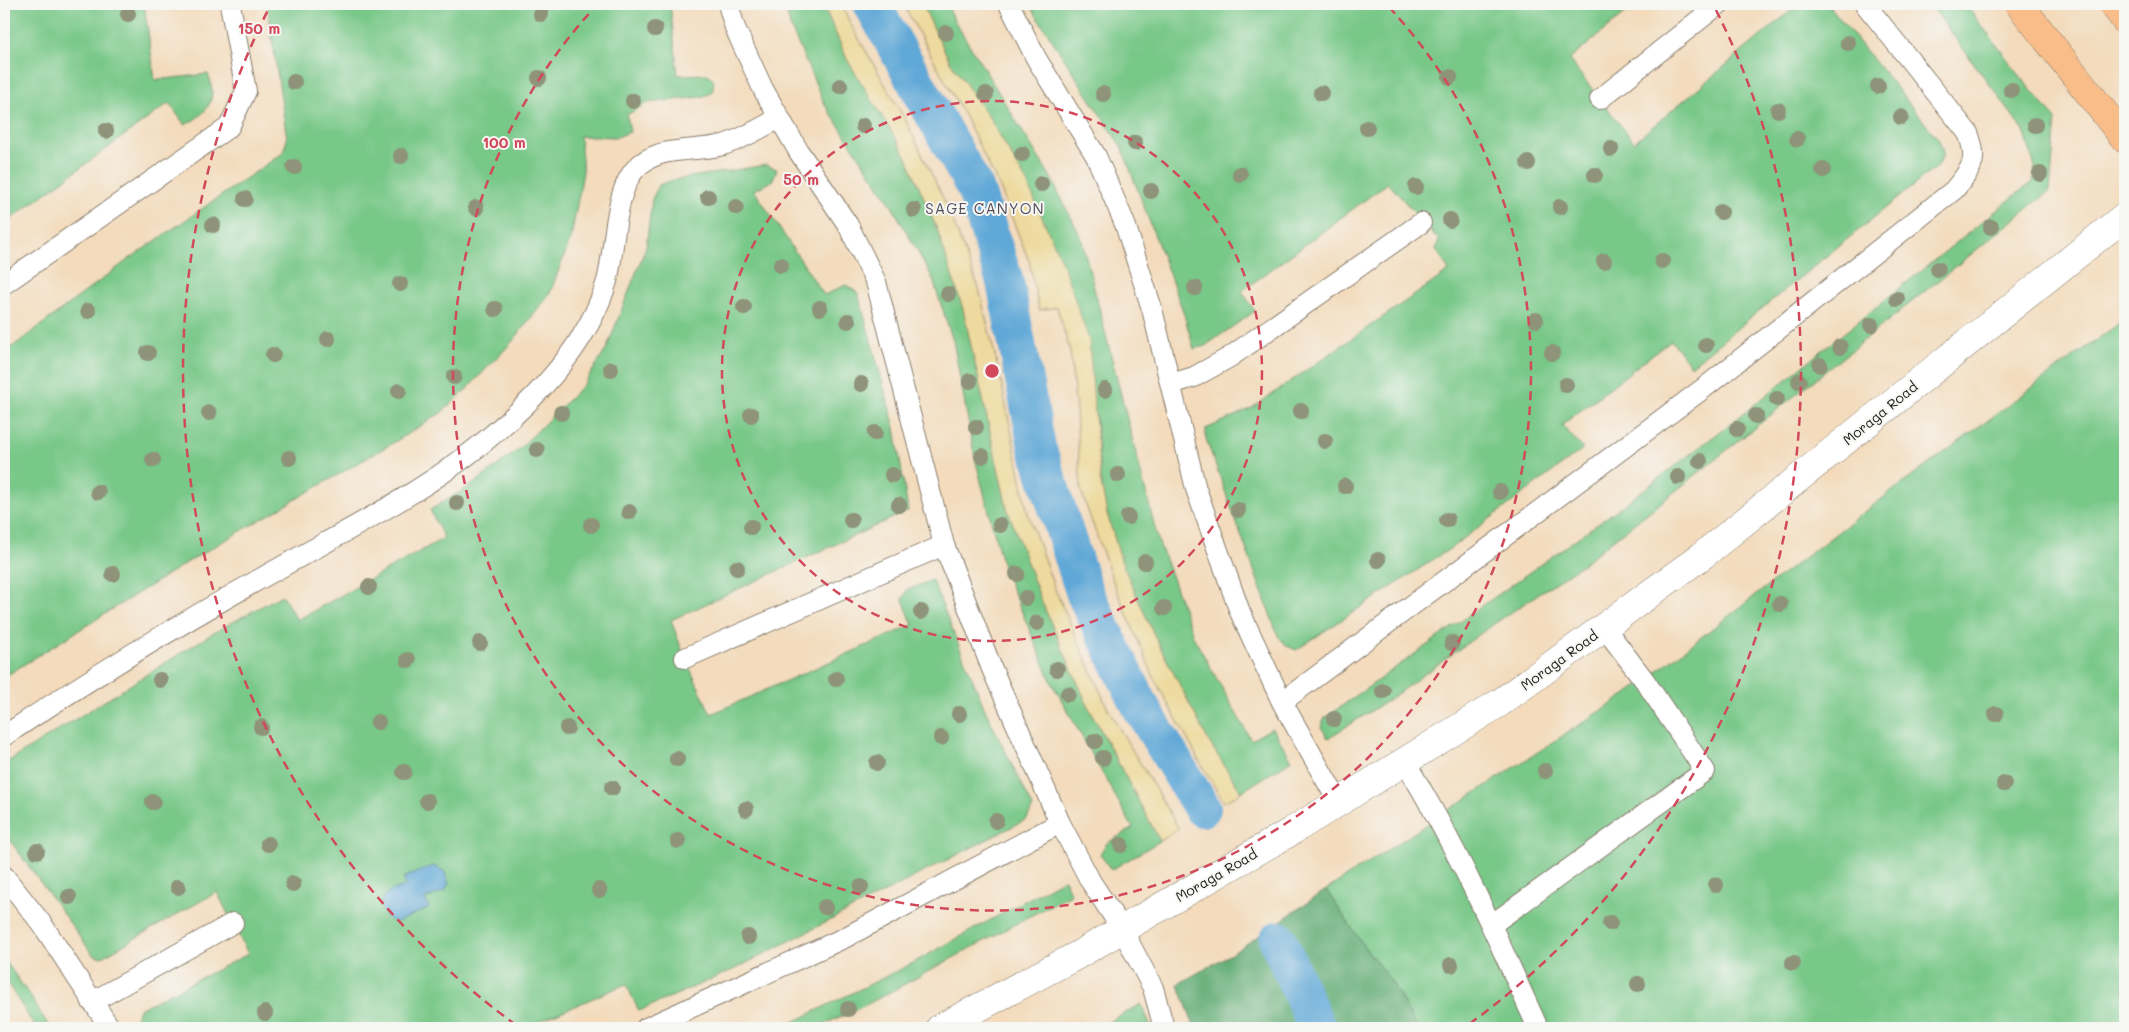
<svg xmlns="http://www.w3.org/2000/svg" width="2129" height="1032" viewBox="0 0 2129 1032" font-family="Mali,sans-serif">
<style>
.green{fill:#78c888;stroke:#4a7252}
.forest{fill:#62ac74;stroke:#3f6448}
.sand{fill:#eeda9e;stroke:#857b5d}
.water{fill:#61a8d7;stroke:#3e627a}
.lines{fill:none;stroke-linecap:round;stroke-linejoin:round}
.canal{stroke:#61a8d7;stroke-width:38}
.service-casing{stroke:#887c6c;stroke-width:22}
.tertiary-casing{stroke:#887c6c;stroke-width:29}
.primary-casing{stroke:#887c6c;stroke-width:29}
.service{stroke:#fff;stroke-width:20}
.tertiary{stroke:#fff;stroke-width:28}
.primary{stroke:#f8bd89;stroke-width:28}
.tree{fill:#8e9379}
.ring{fill:none;stroke:#d1495b;stroke-width:2.5;stroke-dasharray:9 6}
.labels{text-anchor:middle;dominant-baseline:central;stroke-width:4;stroke-linejoin:round;paint-order:stroke}
.street-label{font-size:14px;fill:#1c1c1c;stroke:#f6f6f2}
.neighbourhood-label{font-size:15px;letter-spacing:1px;fill:#554d5a;stroke:#f6f6f2}
.centre{fill:#d1495b;stroke:#f6f6f2;stroke-width:2.5}
.ring-label{font-size:15px;text-anchor:middle;font-weight:bold;fill:#d1495b;stroke:#f6f6f2;stroke-width:4;stroke-linejoin:round;paint-order:stroke}
</style>
<rect width="100%" height="100%" fill="#f6f6f2"/>
<filter id="ink" filterUnits="userSpaceOnUse"><feTurbulence type="fractalNoise" baseFrequency=".02" numOctaves="2"/><feDisplacementMap in="SourceGraphic" scale="10" xChannelSelector="R" yChannelSelector="G"/><feConvolveMatrix kernelMatrix="1 2 1 2 8 2 1 2 1" color-interpolation-filters="sRGB"/></filter>
<filter id="wash" filterUnits="userSpaceOnUse"><feTurbulence type="fractalNoise" baseFrequency=".0096" numOctaves="4" result="noise"/><feDisplacementMap in="SourceGraphic" scale="20" xChannelSelector="R" yChannelSelector="G"/><feGaussianBlur stdDeviation="1.12" result="paint"/><feColorMatrix in="noise" values="0 0 0 0 0 0 0 0 0 0 0 0 0 0 0 0 0 1.4 0 .05"/><feComposite in="paint" operator="in"/></filter>
<g filter="url(#wash)">
<rect width="100%" height="100%" fill="#f3dbbc"/>
<path class="green" d="M4 4H144L155 80 208 74C218 100 208 113 185 125L169 103 4 224Z
M267 4H670L678 75 708 74 714 81 712 93 701 97 647 103 627 115 630 132 617 137 580 136 583 172 571 238 550 293 513 341 464 392 441 413 398 440 191 560 4 677V353L129 259 283 153 287 139Z
M785 4H823L848 61 906 155 937 229 963 309 1007 508 1041 600 1088 706 1160 841 1111 870 1100 854 1106 844 1133 828 1052 683 1003 567 975 458 953 341 932 277 889 201 825 105 790 26Z
M922 4H947L954 20 1050 176 1081 237 1158 540 1194 638 1251 740 1272 728 1292 760 1241 792 1209 742 1155 637 1122 563 1107 514 1100 478 1096 417 1027 183 990 119 949 60Z
M1043 4H1636L1569 60 1634 142 1799 4H1828L1939 140 1943 152 1940 164 1691 366 1671 340 1562 425 1583 449 1451 548 1296 650 1287 646 1278 636 1206 439V429L1252 408 1449 271 1436 249 1439 240 1388 183 1242 291 1255 311 1205 346 1194 349 1183 311 1122 148 1032 9Z
M1930 4H1965L2031 90 2056 119 2050 191 1682 486 1581 565 1491 626 1387 701 1328 738 1321 727 1325 718 1618 509 1738 418 2033 181 2035 167 2024 131Z
M766 165 777 169 772 181 754 190 824 295 846 285 858 293 895 428 908 511 671 620 685 658 711 714 913 625 903 600 907 590 932 580 986 712 1033 807 1027 819 735 969 639 1011 626 984 523 1028H140L135 1020 139 1009 248 954 217 892 102 957 93 955 4 832V764L213 633 282 595 297 620 444 538 430 510 475 483 518 450 583 385 606 350 646 247 652 199 659 185 673 180Z
M2125 319V1028H1417L1391 981 1366 949 1326 890 1627 694 1868 509Z
M1064 879 1071 894 868 1004 816 1028H781L911 964Z
M4 959 30 996 50 1028H36L4 978Z
M1141 1004 1152 1028H1098Z"/>
<path class="forest" d="M1326 890 1366 949 1391 981 1417 1028H1195L1178 984 1236 951Z"/>
<path class="sand" d="M823 4H841L850 23 906 121 947 206 979 289 1000 376 1028 514 1054 587 1108 709 1179 829 1160 841 1088 706 1041 600 1007 508 963 309 937 229 906 155 848 61Z
M903 4H922L949 60 990 119 1027 183 1063 265 1089 340 1100 478 1107 514 1122 563 1155 637 1209 742 1241 792 1224 802 1201 764 1155 680 1114 584 1081 491 1076 411 1070 351 1057 307 1039 310 1029 261 1000 188 965 117Z"/>
<path class="water" d="M433 866 444 871 449 883 445 891 425 899 429 908 397 922C386 922 376 905 384 896 389 890 400 888 406 885L403 878Z"/>
<g class="lines">
<path class="canal" d="M872 4 975 188 1005 282 1037 447 1085 594 1142 709 1202 808
M1278 940 1317 1028"/>
</g>
</g>
<g filter="url(#ink)">
<g class="lines">
<defs>
<path id="service" d="M728 4 735 28 763 89 799 152 848 225 876 282 944 545 992 669 1060 823 1091 882 1122 929 1153 988 1164 1028
M1009 4 1036 58 1096 156 1125 224 1152 309 1196 489 1240 612 1282 702 1339 803
M1600 99 1719 4
M4 284 229 127 246 91 230 4
M1171 384 1194 377 1230 357 1421 223
M685 658 944 545
M1282 702 1704 388 1954 190C1972 168 1979 161 1968 133L1865 4
M4 736C89 679 178 625 267 575 339 534 422 494 485 441 525 408 564 370 589 324 596 311 603 295 607 281 616 248 613 183 642 163 665 146 696 152 723 145 743 139 761 128 779 118
M1405 762C1457 847 1497 937 1538 1028
M4 876 42 924 110 1028
M1491 925 1705 771 1645 681 1604 627
M92 1002 233 923
M646 1028 844 938 1060 823"/>
<path id="tertiary" d="M940 1028 1076 956 1292 831 1501 702 1703 555 2125 216"/>
<path id="primary" d="M2019 4 2125 139
M2113 4 2125 20"/>
</defs>
<use href="#service" class="service-casing"/>
<use href="#tertiary" class="tertiary-casing"/>
<use href="#primary" class="primary-casing"/>
<use href="#service" class="service"/>
<use href="#tertiary" class="tertiary"/>
<use href="#primary" class="primary"/>
</g>
<g class="tree">
<circle cx="128" cy="14" r="8"/>
<circle cx="541" cy="14" r="8"/>
<circle cx="655" cy="29" r="8"/>
<circle cx="946" cy="33" r="8"/>
<circle cx="1848" cy="43" r="8"/>
<circle cx="1450" cy="77" r="8"/>
<circle cx="539" cy="78" r="8"/>
<circle cx="294" cy="82" r="8"/>
<circle cx="840" cy="86" r="8"/>
<circle cx="1878" cy="86" r="8"/>
<circle cx="2011" cy="90" r="8"/>
<circle cx="1321" cy="93" r="8"/>
<circle cx="986" cy="94" r="8"/>
<circle cx="1103" cy="94" r="8"/>
<circle cx="633" cy="101" r="8"/>
<circle cx="1778" cy="110" r="8"/>
<circle cx="1901" cy="117" r="8"/>
<circle cx="2035" cy="125" r="8"/>
<circle cx="863" cy="126" r="8"/>
<circle cx="1367" cy="128" r="8"/>
<circle cx="106" cy="131" r="8"/>
<circle cx="1797" cy="139" r="8"/>
<circle cx="1135" cy="143" r="8"/>
<circle cx="1611" cy="149" r="8"/>
<circle cx="1022" cy="154" r="8"/>
<circle cx="401" cy="156" r="8"/>
<circle cx="1528" cy="163" r="8"/>
<circle cx="294" cy="167" r="8"/>
<circle cx="1823" cy="170" r="8"/>
<circle cx="1240" cy="174" r="8"/>
<circle cx="2040" cy="174" r="8"/>
<circle cx="1595" cy="175" r="8"/>
<circle cx="1041" cy="184" r="8"/>
<circle cx="1416" cy="187" r="8"/>
<circle cx="1151" cy="191" r="8"/>
<circle cx="708" cy="197" r="8"/>
<circle cx="245" cy="199" r="8"/>
<circle cx="736" cy="207" r="8"/>
<circle cx="1560" cy="207" r="8"/>
<circle cx="476" cy="208" r="8"/>
<circle cx="914" cy="210" r="8"/>
<circle cx="1721" cy="212" r="8"/>
<circle cx="1450" cy="220" r="8"/>
<circle cx="213" cy="225" r="8"/>
<circle cx="1991" cy="227" r="8"/>
<circle cx="1604" cy="261" r="8"/>
<circle cx="1662" cy="261" r="8"/>
<circle cx="781" cy="265" r="8"/>
<circle cx="1938" cy="269" r="8"/>
<circle cx="400" cy="284" r="8"/>
<circle cx="1195" cy="288" r="8"/>
<circle cx="948" cy="294" r="8"/>
<circle cx="1897" cy="299" r="8"/>
<circle cx="744" cy="307" r="8"/>
<circle cx="820" cy="308" r="8"/>
<circle cx="495" cy="309" r="8"/>
<circle cx="88" cy="311" r="8"/>
<circle cx="1536" cy="320" r="8"/>
<circle cx="848" cy="321" r="8"/>
<circle cx="1871" cy="325" r="8"/>
<circle cx="328" cy="339" r="8"/>
<circle cx="1706" cy="345" r="8"/>
<circle cx="1840" cy="347" r="8"/>
<circle cx="148" cy="353" r="8"/>
<circle cx="1552" cy="353" r="8"/>
<circle cx="273" cy="355" r="8"/>
<circle cx="1820" cy="365" r="8"/>
<circle cx="611" cy="369" r="8"/>
<circle cx="454" cy="377" r="8"/>
<circle cx="970" cy="381" r="8"/>
<circle cx="1799" cy="381" r="8"/>
<circle cx="861" cy="384" r="8"/>
<circle cx="1566" cy="385" r="8"/>
<circle cx="1105" cy="390" r="8"/>
<circle cx="399" cy="391" r="8"/>
<circle cx="1777" cy="399" r="8"/>
<circle cx="1301" cy="411" r="8"/>
<circle cx="209" cy="413" r="8"/>
<circle cx="561" cy="413" r="8"/>
<circle cx="751" cy="415" r="8"/>
<circle cx="1756" cy="416" r="8"/>
<circle cx="976" cy="427" r="8"/>
<circle cx="1737" cy="429" r="8"/>
<circle cx="875" cy="433" r="8"/>
<circle cx="1325" cy="441" r="8"/>
<circle cx="537" cy="450" r="8"/>
<circle cx="982" cy="456" r="8"/>
<circle cx="289" cy="458" r="8"/>
<circle cx="153" cy="460" r="8"/>
<circle cx="1700" cy="461" r="8"/>
<circle cx="892" cy="475" r="8"/>
<circle cx="1118" cy="475" r="8"/>
<circle cx="1678" cy="477" r="8"/>
<circle cx="1345" cy="486" r="8"/>
<circle cx="98" cy="492" r="8"/>
<circle cx="1500" cy="492" r="8"/>
<circle cx="457" cy="503" r="8"/>
<circle cx="899" cy="505" r="8"/>
<circle cx="1238" cy="510" r="8"/>
<circle cx="629" cy="512" r="8"/>
<circle cx="1128" cy="517" r="8"/>
<circle cx="851" cy="520" r="8"/>
<circle cx="1447" cy="520" r="8"/>
<circle cx="591" cy="525" r="8"/>
<circle cx="1000" cy="525" r="8"/>
<circle cx="751" cy="527" r="8"/>
<circle cx="1378" cy="560" r="8"/>
<circle cx="1145" cy="562" r="8"/>
<circle cx="737" cy="568" r="8"/>
<circle cx="113" cy="574" r="8"/>
<circle cx="1017" cy="574" r="8"/>
<circle cx="369" cy="587" r="8"/>
<circle cx="1026" cy="598" r="8"/>
<circle cx="1780" cy="604" r="8"/>
<circle cx="1164" cy="608" r="8"/>
<circle cx="921" cy="612" r="8"/>
<circle cx="1037" cy="623" r="8"/>
<circle cx="480" cy="643" r="8"/>
<circle cx="1452" cy="643" r="8"/>
<circle cx="408" cy="660" r="8"/>
<circle cx="1057" cy="669" r="8"/>
<circle cx="836" cy="679" r="8"/>
<circle cx="160" cy="680" r="8"/>
<circle cx="1383" cy="691" r="8"/>
<circle cx="1068" cy="694" r="8"/>
<circle cx="959" cy="714" r="8"/>
<circle cx="1996" cy="714" r="8"/>
<circle cx="1334" cy="719" r="8"/>
<circle cx="378" cy="722" r="8"/>
<circle cx="261" cy="727" r="8"/>
<circle cx="567" cy="728" r="8"/>
<circle cx="941" cy="738" r="8"/>
<circle cx="1095" cy="741" r="8"/>
<circle cx="1103" cy="758" r="8"/>
<circle cx="677" cy="759" r="8"/>
<circle cx="877" cy="763" r="8"/>
<circle cx="1545" cy="771" r="8"/>
<circle cx="404" cy="772" r="8"/>
<circle cx="2004" cy="784" r="8"/>
<circle cx="612" cy="788" r="8"/>
<circle cx="427" cy="801" r="8"/>
<circle cx="153" cy="802" r="8"/>
<circle cx="746" cy="809" r="8"/>
<circle cx="996" cy="821" r="8"/>
<circle cx="678" cy="841" r="8"/>
<circle cx="268" cy="844" r="8"/>
<circle cx="1121" cy="845" r="8"/>
<circle cx="37" cy="851" r="8"/>
<circle cx="293" cy="884" r="8"/>
<circle cx="1716" cy="885" r="8"/>
<circle cx="178" cy="887" r="8"/>
<circle cx="861" cy="887" r="8"/>
<circle cx="599" cy="890" r="8"/>
<circle cx="69" cy="897" r="8"/>
<circle cx="825" cy="907" r="8"/>
<circle cx="1610" cy="923" r="8"/>
<circle cx="748" cy="937" r="8"/>
<circle cx="1793" cy="963" r="8"/>
<circle cx="1451" cy="965" r="8"/>
<circle cx="1638" cy="984" r="8"/>
<circle cx="848" cy="1009" r="8"/>
<circle cx="265" cy="1013" r="8"/>
</g>
</g>
<g class="ring">
<circle cx="992" cy="371" r="270"/>
<path d="M1389 7A539 539 0 1 1 595 7"/>
<path d="M516 1025A809 809 0 0 1 268 10M1716 10A809 809 0 0 1 1468 1025"/>
</g>
<g class="labels">
<g class="street-label">
<text transform="translate(1880 413) rotate(-39)">Moraga Road</text>
<text transform="translate(1559 660) rotate(-36)">Moraga Road</text>
<text transform="translate(1216 875) rotate(-30)">Moraga Road</text>
</g>
<g class="neighbourhood-label">
<text x="985" y="208">SAGE CANYON</text>
</g>
</g>
<circle cx="992" cy="371" r="8" class="centre"/>
<g class="ring-label">
<text x="259" y="34">150 m</text>
<text x="504" y="148">100 m</text>
<text x="801" y="185">50 m</text>
</g>
<rect width="2129" height="1032" fill="none" stroke="#f6f6f2" stroke-width="20"/>
</svg>
